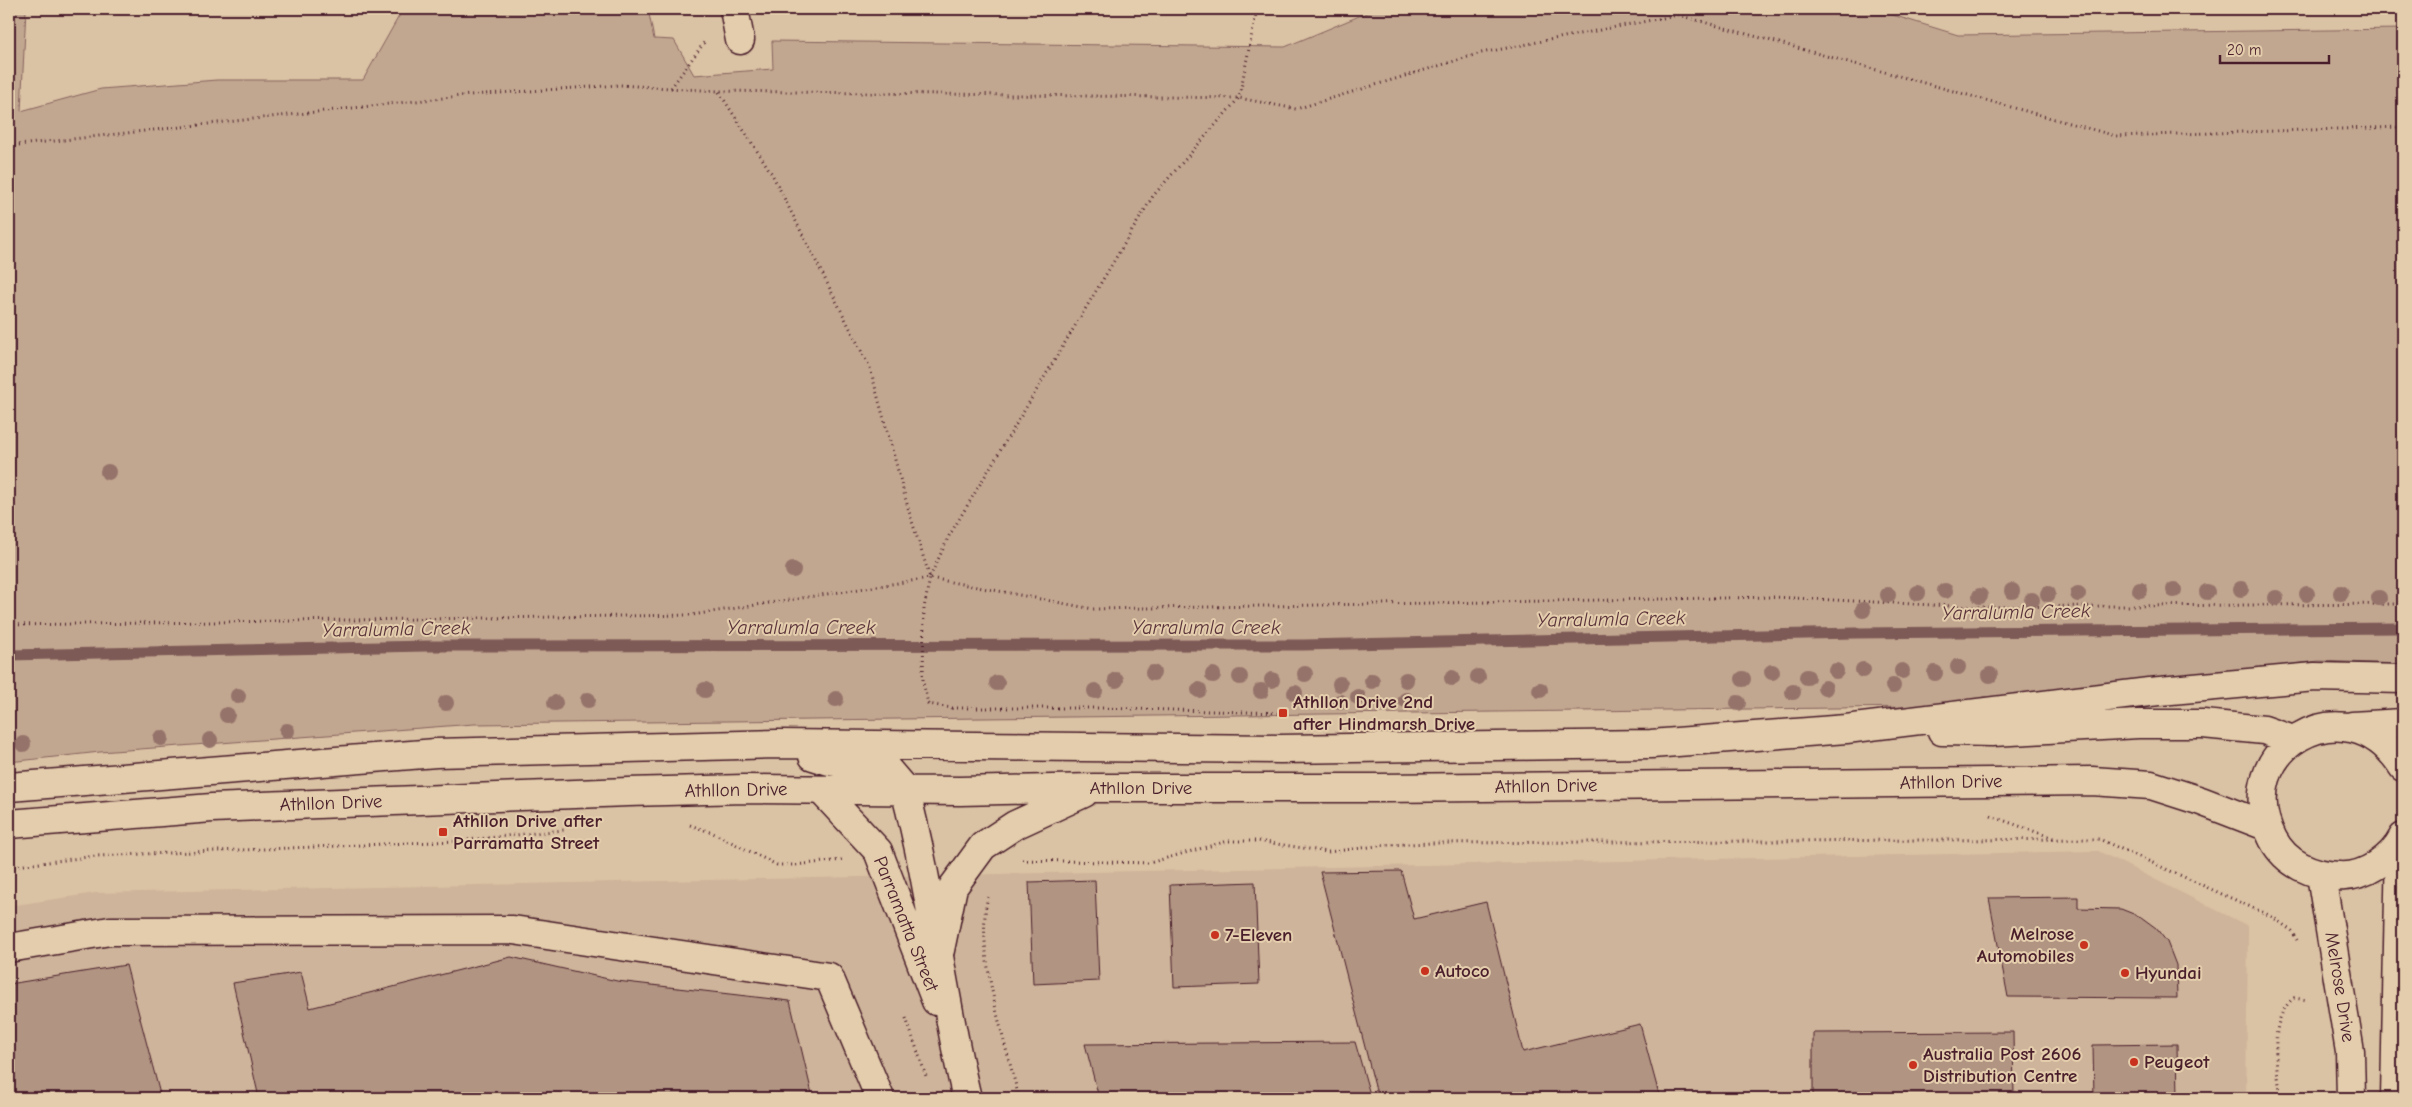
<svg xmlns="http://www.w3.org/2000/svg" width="2412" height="1107" viewBox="0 0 2412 1107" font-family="'Comic Neue',sans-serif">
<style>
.built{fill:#ceb49a}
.green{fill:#c2a790;stroke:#86635e}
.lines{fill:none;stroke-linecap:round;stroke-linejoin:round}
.stream{stroke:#7e5a57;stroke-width:11}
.building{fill:#b19482;stroke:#4a1f2b}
.minor-casing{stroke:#4a1f2b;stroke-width:31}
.major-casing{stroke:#4a1f2b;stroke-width:31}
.path{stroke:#4a1f2b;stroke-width:3;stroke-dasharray:1 4;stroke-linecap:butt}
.minor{stroke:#e3cdac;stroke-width:28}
.major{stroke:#e3cdac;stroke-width:28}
.tree{fill:#95736a}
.poi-dot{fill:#c8321e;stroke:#e3cdac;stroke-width:2}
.labels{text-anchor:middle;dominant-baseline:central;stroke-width:4;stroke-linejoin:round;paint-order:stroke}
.poi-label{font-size:19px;font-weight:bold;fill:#4a1f2b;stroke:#e3cdac;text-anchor:start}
.street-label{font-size:19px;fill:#4a1f2b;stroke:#e3cdac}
.water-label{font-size:20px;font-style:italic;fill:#5b333a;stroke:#e3cdac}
</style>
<rect width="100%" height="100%" fill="#dac2a4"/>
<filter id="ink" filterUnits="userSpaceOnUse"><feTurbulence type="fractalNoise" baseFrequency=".02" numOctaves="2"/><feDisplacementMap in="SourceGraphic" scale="10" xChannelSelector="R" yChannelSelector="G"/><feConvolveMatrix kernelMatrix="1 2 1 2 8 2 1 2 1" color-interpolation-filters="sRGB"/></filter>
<g filter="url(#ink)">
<path class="built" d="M2098 851 2248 926 2246 1098H9V906L96 893Z"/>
<path class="green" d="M9 9H26L21 111 101 89 217 80H363L403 9H648L654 39 674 40 694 75 773 69 772 41 1285 47 1376 9H1873L1958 35 2403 29V664L2319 661 1921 707 474 724 100 752 9 762Z"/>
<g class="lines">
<path class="stream" d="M9 655 427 646 1303 645 1856 633 2403 628"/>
</g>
<path class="building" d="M1401 871 1414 919 1486 902 1523 1052 1640 1024 1660 1098H1378L1320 872Z
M1095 880 1099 981 1033 984 1029 882Z
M1255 882 1259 984 1174 987 1170 885Z
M2078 897V908L2121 909 2141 917 2156 928 2167 942 2176 965 2177 998 2008 997 1989 898Z
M511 957 617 981 790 1001 813 1098H259L233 983 301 972 310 1008Z
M126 965 161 1098H9V984Z
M2013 1032 2014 1098H1813V1033Z
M1355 1042 1371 1098H1099L1085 1044Z
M2177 1044 2178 1098H2094L2093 1045Z
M259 1095V1098H242Z"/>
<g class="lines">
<defs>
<path id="minor" d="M734 9 740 40
M821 790 878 851 936 1001
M905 790C932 891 942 996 967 1098
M9 948 110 931 513 930 829 977 880 1098"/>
<path id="major" d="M2352 726 2403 723
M1942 731 1992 732 2138 724H2203L2264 730 2293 740
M813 756 829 761 887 769 905 790
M2403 767C2347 678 2227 751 2273 839 2286 864 2312 875 2339 876 2364 878 2392 859 2403 837
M9 787 436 753 778 744 1280 749 1651 744 1846 729 2149 692 2315 677 2403 679
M9 824 212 808 628 792 744 789 960 791 1094 788H1379L2092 781 2151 785 2201 801 2266 826
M2321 875 2350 1052 2351 1098
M940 950 953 887 983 846 1015 825 1084 793
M2395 1098 2400 844"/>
</defs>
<use href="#minor" class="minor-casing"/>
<use href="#major" class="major-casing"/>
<path class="path" d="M671 88 706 40
M719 92 772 174 870 368 910 515 930 578 924 608 923 682 928 704 952 708 953 712
M9 146 470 95 620 85 718 91 1239 98 1296 109 1481 53 1678 15 2116 136 2403 127
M930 577 949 536 1153 196 1239 98 1257 9
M9 625 692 615 930 578 1093 609 1775 597 1973 607 2403 604
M952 708H1099L1283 713
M1991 816 2056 839
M690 825 713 833 777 865H795L842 860
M1022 860 1149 863 1228 841H1258L1328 852 1386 845 1432 843 2099 839 2271 916 2292 931 2297 940
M9 867 96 856 458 841 564 830
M988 897C974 949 1006 1045 1019 1098
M906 1018 926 1076
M2281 1098C2277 1069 2267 1019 2294 998L2308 1000"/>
<use href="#minor" class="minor"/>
<use href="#major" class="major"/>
</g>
<g class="tree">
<circle cx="108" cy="472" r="8"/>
<circle cx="793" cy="570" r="8"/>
<circle cx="2241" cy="589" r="8"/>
<circle cx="2140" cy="590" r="8"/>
<circle cx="2174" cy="590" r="8"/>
<circle cx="1945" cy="591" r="8"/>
<circle cx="2012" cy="591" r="8"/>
<circle cx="2207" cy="592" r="8"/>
<circle cx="1918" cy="593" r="8"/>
<circle cx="2341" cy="593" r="8"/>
<circle cx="2048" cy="594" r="8"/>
<circle cx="2078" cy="594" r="8"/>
<circle cx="2307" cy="594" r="8"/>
<circle cx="1888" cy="595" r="8"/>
<circle cx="1980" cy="596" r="8"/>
<circle cx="2276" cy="598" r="8"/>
<circle cx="2379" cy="598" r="8"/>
<circle cx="2032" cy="600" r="8"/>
<circle cx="1863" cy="610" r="8"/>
<circle cx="1958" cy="667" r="8"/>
<circle cx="1863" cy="670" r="8"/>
<circle cx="1836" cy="671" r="8"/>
<circle cx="1902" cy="671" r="8"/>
<circle cx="1772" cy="672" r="8"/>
<circle cx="1153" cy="673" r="8"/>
<circle cx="1935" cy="673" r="8"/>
<circle cx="1305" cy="674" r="8"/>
<circle cx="1213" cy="675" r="8"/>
<circle cx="1990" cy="675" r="8"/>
<circle cx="1240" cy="677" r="8"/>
<circle cx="1478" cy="677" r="8"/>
<circle cx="1807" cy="677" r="8"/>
<circle cx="1452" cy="678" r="8"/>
<circle cx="1743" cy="679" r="8"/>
<circle cx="1116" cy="680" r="8"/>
<circle cx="1272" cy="680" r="8"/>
<circle cx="1406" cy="680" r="8"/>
<circle cx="1372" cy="681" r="8"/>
<circle cx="997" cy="683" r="8"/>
<circle cx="1340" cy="684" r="8"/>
<circle cx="1893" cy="686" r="8"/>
<circle cx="1825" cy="688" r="8"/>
<circle cx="705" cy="690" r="8"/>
<circle cx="1199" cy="690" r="8"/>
<circle cx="1540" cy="690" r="8"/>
<circle cx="1095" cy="691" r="8"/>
<circle cx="1261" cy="691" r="8"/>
<circle cx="1793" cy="692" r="8"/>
<circle cx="1295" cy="693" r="8"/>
<circle cx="238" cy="696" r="8"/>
<circle cx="1358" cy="697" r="8"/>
<circle cx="836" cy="699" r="8"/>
<circle cx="588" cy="700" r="8"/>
<circle cx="1406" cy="700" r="8"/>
<circle cx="1340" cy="702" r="8"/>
<circle cx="446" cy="703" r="8"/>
<circle cx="555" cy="703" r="8"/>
<circle cx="1738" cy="703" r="8"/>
<circle cx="227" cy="715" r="8"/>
<circle cx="287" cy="731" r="8"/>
<circle cx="161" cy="738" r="8"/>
<circle cx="210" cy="740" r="8"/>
<circle cx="23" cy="744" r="8"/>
</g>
</g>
<g class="poi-dot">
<rect x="1278" y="708" width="10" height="10" rx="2.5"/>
<rect x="438" y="827" width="10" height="10" rx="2.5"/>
<circle cx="1215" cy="935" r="5"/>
<circle cx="2084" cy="945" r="5"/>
<circle cx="1425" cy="971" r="5"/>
<circle cx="2125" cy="973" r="5"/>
<circle cx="2134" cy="1062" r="5"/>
<circle cx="1913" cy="1065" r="5"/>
</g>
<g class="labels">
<g class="poi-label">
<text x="1293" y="702">Athllon Drive 2nd<tspan x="1293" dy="22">after Hindmarsh Drive</tspan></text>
<text x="453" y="821">Athllon Drive after<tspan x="453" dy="22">Parramatta Street</tspan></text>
<text x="2074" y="934" text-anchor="end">Melrose<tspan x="2074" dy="22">Automobiles</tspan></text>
<text x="1225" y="935">7-Eleven</text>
<text x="1435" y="971">Autoco</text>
<text x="2135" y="973">Hyundai</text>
<text x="1923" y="1054">Australia Post 2606<tspan x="1923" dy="22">Distribution Centre</tspan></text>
<text x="2144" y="1062">Peugeot</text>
</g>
<g class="street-label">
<text transform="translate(1951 782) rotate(-1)">Athllon Drive</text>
<text transform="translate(1546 786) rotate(-1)">Athllon Drive</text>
<text x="1141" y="788">Athllon Drive</text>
<text transform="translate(736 790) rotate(-1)">Athllon Drive</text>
<text transform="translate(331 803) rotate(-2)">Athllon Drive</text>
<text transform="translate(906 924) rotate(68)">Parramatta Street</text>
<text transform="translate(2340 987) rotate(81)">Melrose Drive</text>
</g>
<g class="water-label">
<text transform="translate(2016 612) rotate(-1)">Yarralumla Creek</text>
<text transform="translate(1611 619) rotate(-1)">Yarralumla Creek</text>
<text x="801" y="627">Yarralumla Creek</text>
<text x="1206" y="627">Yarralumla Creek</text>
<text transform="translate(396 629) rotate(-1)">Yarralumla Creek</text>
</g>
</g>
<rect width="2412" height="1107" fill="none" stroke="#e3cdac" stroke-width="30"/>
<rect x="15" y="15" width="2382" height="1077" fill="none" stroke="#4a1f2b" stroke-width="2" filter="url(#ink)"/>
<path d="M2220 55v8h109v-8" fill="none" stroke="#4a1f2b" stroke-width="2.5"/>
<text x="2227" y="55" font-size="15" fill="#4a1f2b" stroke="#e3cdac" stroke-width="4" paint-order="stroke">20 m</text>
</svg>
